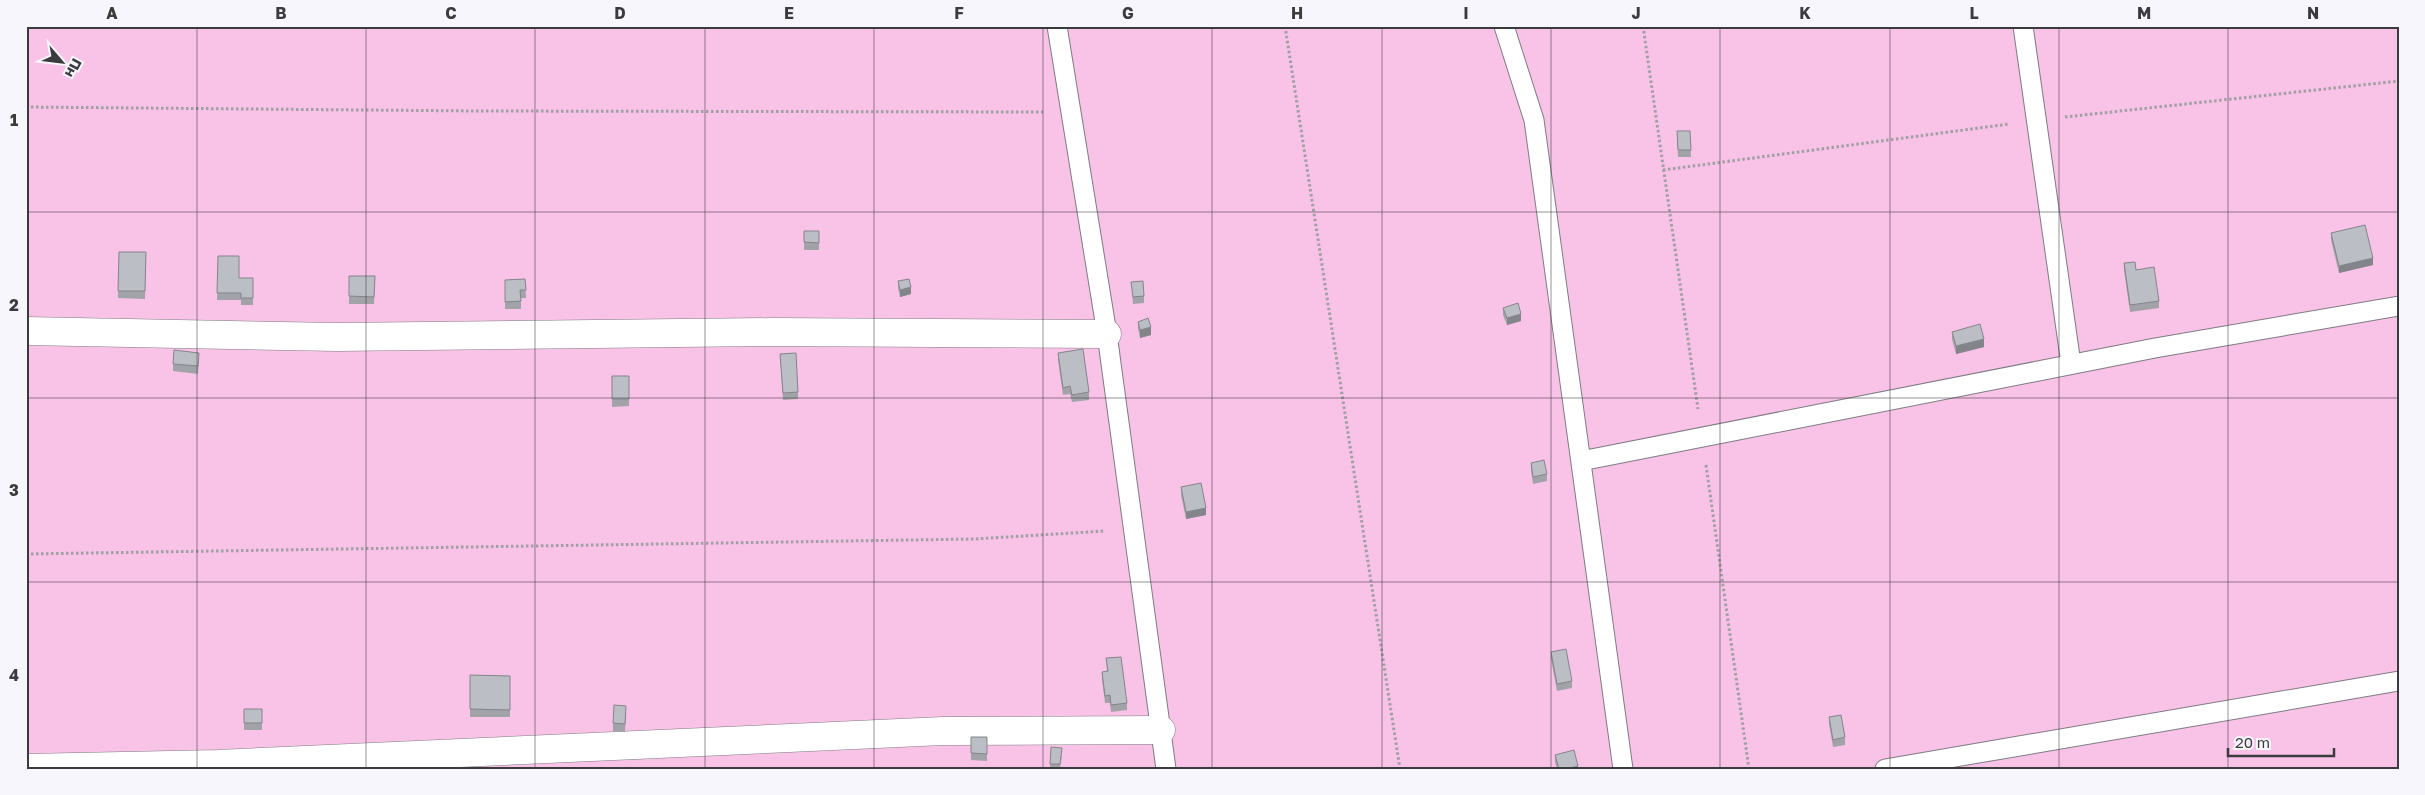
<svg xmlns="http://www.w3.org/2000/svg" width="2425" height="795" viewBox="0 0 2425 795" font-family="'Golos Text',sans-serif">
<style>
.green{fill:#f9c2e7}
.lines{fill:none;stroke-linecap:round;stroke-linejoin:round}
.lane-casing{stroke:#7d7c83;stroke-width:21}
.street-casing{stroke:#7d7c83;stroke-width:29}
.path{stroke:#a09fa4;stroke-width:3;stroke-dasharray:2.5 2.5;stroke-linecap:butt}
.lane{stroke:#fff;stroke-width:19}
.street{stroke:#fff;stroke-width:28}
.wall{fill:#a2a3a9}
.shaded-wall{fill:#84858a}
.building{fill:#bcbec5;stroke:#84858a}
.grid{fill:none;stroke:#3b3b3e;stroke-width:1;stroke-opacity:0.55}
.neatline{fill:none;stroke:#3b3b3e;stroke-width:2}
.grid-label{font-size:16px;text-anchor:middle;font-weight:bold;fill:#3b3b3e}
</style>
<rect width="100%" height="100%" fill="#f7f6fd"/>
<path class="green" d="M26 26H2399V769H26Z"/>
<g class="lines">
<defs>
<path id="lane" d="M1057 26 1107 334 1166 769
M1504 26 1534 120 1623 769
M2023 26 2071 364
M1581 461 2155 348 2399 306
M1885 769 2399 681"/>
<path id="street" d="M26 331 337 337 773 332 1107 334
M26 768 218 764 943 731 1161 730"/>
</defs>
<use href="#lane" class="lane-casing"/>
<use href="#street" class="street-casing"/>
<path class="path" d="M1285 26 1400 769
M1643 26 1698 409
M26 107 477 111 1043 112
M2065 117 2399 81
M1663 170 2009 124
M1706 465 1749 769
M26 554 974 539 1105 531"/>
<use href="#lane" class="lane"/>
<use href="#street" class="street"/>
</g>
<path class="wall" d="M1677 131H1690L1691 157H1678Z
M804 231H819V250H804Z
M2331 233 2373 265 2339 273 2331 240Z
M119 252H146L145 299 118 298Z
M218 256 239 278H253V305H241V300H217Z
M2124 263 2136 270 2159 301V308L2130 312 2124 270Z
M349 276H375L374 304H349Z
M525 279 526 298H521V309H505V280Z
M898 281 911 294 900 297 898 288Z
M1131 282 1144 296V303L1133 304Z
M1503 308 1521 321 1507 325 1503 315Z
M1138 322 1151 335 1140 338 1138 329Z
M1952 332 1984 347 1956 354 1952 339Z
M1058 353 1089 392V400L1072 402 1070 394 1063 395 1058 360Z
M780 354 798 392V399L783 400Z
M199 360 198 374 173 371V364Z
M612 376H629V406L612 407Z
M1531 463 1547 474V481L1533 484 1531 470Z
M1181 487 1206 515 1186 519 1181 495Z
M1551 652 1572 681V688L1557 691 1551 659Z
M1106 658 1127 703V710L1111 712 1110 703H1105L1102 679V672L1107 671Z
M470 675 510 676V717H470Z
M244 709H262V730H244Z
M626 713 625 732 613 731V723Z
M1829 717 1845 737V745L1833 747 1829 724Z
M971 737H987V761L971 760Z
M1062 755 1060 769H1050V764Z
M1555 755 1578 769H1557L1555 762Z"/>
<path class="shaded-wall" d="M2373 258V265L2339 273V266Z
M911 287V294L900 297V290Z
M1521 314V321L1507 325V318Z
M1151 327V335L1140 338V330Z
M1984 339V347L1956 354V346Z
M1206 508V515L1186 519V512Z
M1578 766V769H1567Z"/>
<path class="building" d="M1677 131H1690L1691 150H1678Z
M2365 225 2373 258 2339 266 2331 233Z
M804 231H819V243L804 242Z
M119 252H146L145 291H118Z
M218 256H239V278H253V298H241V293H217Z
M2135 262 2136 270 2154 267 2159 301 2130 305 2124 263Z
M349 276H375L374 297 349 296Z
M525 279 526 290H520L521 301 505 302V280Z
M909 279 911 287 900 290 898 281Z
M1143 281 1144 296 1133 297 1131 282Z
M1518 303 1521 314 1507 318 1503 308Z
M1148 318 1151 327 1140 330 1138 322Z
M1980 324 1984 339 1956 346 1952 332Z
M1083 349 1089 392 1072 395 1070 386 1063 388 1058 353Z
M174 350 199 353 198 366 173 364Z
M796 353 798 392 783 393 780 354Z
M612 376H629V399H612Z
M1544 460 1547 474 1533 477 1531 463Z
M1201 483 1206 508 1186 512 1181 487Z
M1566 649 1572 681 1557 684 1551 652Z
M1121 657 1127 703 1111 705 1110 695 1105 696 1102 672 1108 671 1106 658Z
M470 675 510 676V710L470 709Z
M614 705 626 706 625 724 613 723Z
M244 709H262V723H244Z
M1841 715 1845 737 1833 740 1829 717Z
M971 737H987V754L971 753Z
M1051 747 1062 748 1060 764H1050Z
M1574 750 1578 766 1567 769H1559L1555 755Z"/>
<path class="grid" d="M197 26V769M366 26V769M535 26V769M705 26V769M874 26V769M1043 26V769M1212 26V769M1382 26V769M1551 26V769M1720 26V769M1890 26V769M2059 26V769M2228 26V769M26 212H2399M26 398H2399M26 582H2399"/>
<rect width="2425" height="795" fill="none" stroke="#f7f6fd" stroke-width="55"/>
<g transform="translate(62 62) rotate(118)" stroke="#f7f6fd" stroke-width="4" paint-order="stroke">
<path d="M0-4L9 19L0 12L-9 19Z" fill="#3b3b3e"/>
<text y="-8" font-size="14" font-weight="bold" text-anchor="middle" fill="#3b3b3e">Пн</text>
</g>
<path d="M2228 748v8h106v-8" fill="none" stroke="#3b3b3e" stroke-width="2.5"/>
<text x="2235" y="748" font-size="15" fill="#3b3b3e" stroke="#f7f6fd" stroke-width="4" paint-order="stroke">20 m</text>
<rect x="28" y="28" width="2370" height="740" class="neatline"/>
<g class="grid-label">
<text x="112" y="19">A</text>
<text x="281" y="19">B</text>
<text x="451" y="19">C</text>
<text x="620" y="19">D</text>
<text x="789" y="19">E</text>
<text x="959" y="19">F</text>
<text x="1128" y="19">G</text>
<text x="1297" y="19">H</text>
<text x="1466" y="19">I</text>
<text x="1636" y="19">J</text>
<text x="1805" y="19">K</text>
<text x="1974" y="19">L</text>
<text x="2144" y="19">M</text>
<text x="2313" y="19">N</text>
<text x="14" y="126">1</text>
<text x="14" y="311">2</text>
<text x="14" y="496">3</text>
<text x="14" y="681">4</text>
</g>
</svg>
